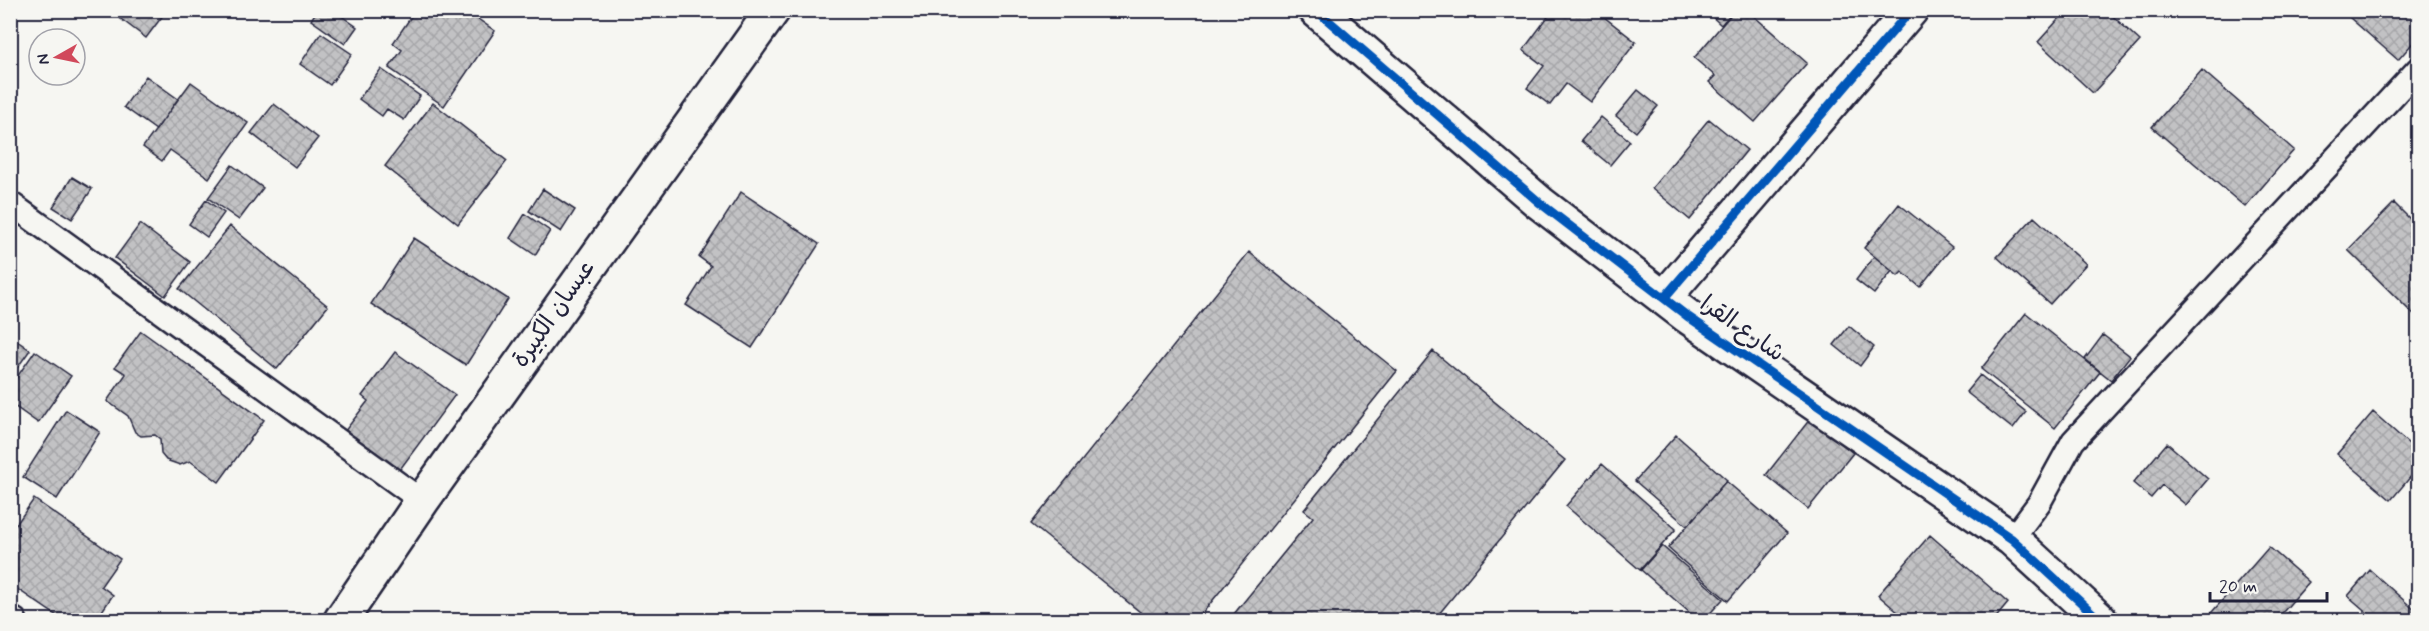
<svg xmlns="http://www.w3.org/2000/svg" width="2429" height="631" viewBox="0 0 2429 631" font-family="Mynerve,'Playpen Sans Arabic',sans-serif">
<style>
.building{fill:url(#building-cross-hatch);stroke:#22223b;stroke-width:1.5}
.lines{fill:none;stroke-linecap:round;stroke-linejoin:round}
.service-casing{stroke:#22223b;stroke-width:27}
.minor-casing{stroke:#22223b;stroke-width:38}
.secondary-casing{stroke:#22223b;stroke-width:38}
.service{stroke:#f6f6f2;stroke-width:22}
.minor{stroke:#f6f6f2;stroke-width:33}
.secondary{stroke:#f6f6f2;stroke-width:33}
.cycleway-casing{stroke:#f6f6f2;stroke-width:13}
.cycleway{stroke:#0057b8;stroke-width:9}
.labels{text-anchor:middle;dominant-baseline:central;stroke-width:6;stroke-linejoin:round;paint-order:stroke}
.street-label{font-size:24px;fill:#22223b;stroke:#f6f6f2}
</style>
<defs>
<pattern id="building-cross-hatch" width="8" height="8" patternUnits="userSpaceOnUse" patternTransform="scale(1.5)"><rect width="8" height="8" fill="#c2c2c4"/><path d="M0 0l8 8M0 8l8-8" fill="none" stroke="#a6a6a9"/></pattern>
</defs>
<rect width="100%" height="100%" fill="#f6f6f2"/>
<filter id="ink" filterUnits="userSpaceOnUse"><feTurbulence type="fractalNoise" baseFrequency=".0167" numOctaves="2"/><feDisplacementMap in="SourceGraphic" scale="12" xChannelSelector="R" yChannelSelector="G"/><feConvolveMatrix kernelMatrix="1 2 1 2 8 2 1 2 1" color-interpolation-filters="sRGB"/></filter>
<g filter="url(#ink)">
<path class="building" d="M109 10H167L146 38Z
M317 10H333L357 27 345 44 311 20Z
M429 10H465L495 31 444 106 389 68 402 50 393 43 415 11 424 18Z
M1553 10H1595L1636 42 1590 102 1566 84 1550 105 1527 88 1544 66 1523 50Z
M1705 10H1734L1721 25Z
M1735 10H1747L1807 63 1755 122 1709 82 1715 76 1694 58Z
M2067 10H2106L2140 41 2093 93 2038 42Z
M2341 10H2418V37L2398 60Z
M321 33 352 54 330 85 300 64Z
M381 69 420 96 404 120 387 109 382 116 359 99Z
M2202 70 2294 150 2245 207 2152 127Z
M146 76 178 99 156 130 124 107Z
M191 82 248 123 209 178 170 150 162 161 143 147Z
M1638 90 1658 106 1636 132 1616 116Z
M433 103 507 161 458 224 385 166Z
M274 104 318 138 295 167 251 133Z
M1601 117 1630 141 1610 165 1581 141Z
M1709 119 1747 150 1690 220 1652 188Z
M232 165 263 188 239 220 208 198Z
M72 177 92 189 72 219 53 207Z
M543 189 575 210 561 232 529 211Z
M741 192 819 244 752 348 686 305 711 266 699 257Z
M206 200 224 213 207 237 189 224Z
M2394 203 2418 227 2417 318 2348 250Z
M1899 204 1952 247 1920 287 1902 272 1898 276 1864 248Z
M525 214 550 231 535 255 510 238Z
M2034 217 2086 264 2050 304 1997 257Z
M140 224 190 262 165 296 115 258Z
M230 226 328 306 277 369 179 289Z
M414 238 508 299 466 365 371 304Z
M1249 252 1397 371 1197 620H1150L1031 524Z
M1874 256 1892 271 1874 294 1856 280Z
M2026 313 2100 372 2055 428 1981 369Z
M1849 326 1874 347 1860 366 1834 345Z
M141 331 264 420 219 482 190 461 180 465 166 460 161 454 160 439 155 435 141 436 135 432 128 416 107 401 126 374 115 367Z
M2103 335 2130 356 2111 380 2085 359Z
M10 336 30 350 10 378Z
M35 351 71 376 38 423 10 403V387Z
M1433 351 1565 460 1434 620H1229L1313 517 1304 510Z
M395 352 455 395 398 472 344 432 368 401 362 396Z
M1980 375 2026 412 2013 429 1966 392Z
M66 410 100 432 57 499 23 477Z
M2373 412 2418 452V468L2391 500 2337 454Z
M1810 419 1853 453 1808 509 1766 475Z
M1676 435 1727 480 1687 526 1635 481Z
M2167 443 2208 479 2186 505 2162 485 2151 498 2133 483Z
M1602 464 1676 529 1640 570 1566 506Z
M1726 481 1787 533 1728 601 1668 548Z
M34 499 120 559 101 586 113 595 96 620H90L78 612 72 620H63L10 584V533Z
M1930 535 2008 603 1994 620H1907L1878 595Z
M1662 546 1723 599 1704 620H1698L1641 570Z
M2269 547 2309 582 2276 620H2205Z
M2370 570 2418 613V620H2365L2370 615 2348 596Z
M2288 612 2298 620H2281Z"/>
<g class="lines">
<defs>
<path id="service" d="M10 203 422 501
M2012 539 2039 503 2073 441 2418 69
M10 617 15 620"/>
<path id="minor" d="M1316 10 1540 203 1687 316 2012 539 2100 620
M1664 298 1911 10"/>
<path id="secondary" d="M341 620 422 501 773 10"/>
</defs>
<use href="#service" class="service-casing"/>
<use href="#minor" class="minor-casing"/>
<use href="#secondary" class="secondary-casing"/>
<use href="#service" class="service"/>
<use href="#minor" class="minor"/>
<use href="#secondary" class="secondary"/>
<defs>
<path id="cycleway" d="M1316 10 1540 203 1687 316 2012 539 2100 620
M1664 298 1911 10"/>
</defs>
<use href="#cycleway" class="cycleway-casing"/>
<use href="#cycleway" class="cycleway"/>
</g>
</g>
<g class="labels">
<g class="street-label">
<text transform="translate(554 314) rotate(-55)">عبسان الكبيرة</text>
<text transform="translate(1742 329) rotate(35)">شارع القرا</text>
</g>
</g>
<rect width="2429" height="631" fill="none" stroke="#f6f6f2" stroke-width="36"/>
<rect x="18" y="18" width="2393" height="595" fill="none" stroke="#22223b" stroke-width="2" filter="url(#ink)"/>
<g transform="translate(57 57) rotate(261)"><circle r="28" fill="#f6f6f2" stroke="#a1a1a9" stroke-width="1.5"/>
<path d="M0-4.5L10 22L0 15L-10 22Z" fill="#d1495b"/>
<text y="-9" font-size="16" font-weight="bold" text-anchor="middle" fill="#22223b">N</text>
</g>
<path d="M2210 592v9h117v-9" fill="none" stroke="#22223b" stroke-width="3"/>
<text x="2219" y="592" font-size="18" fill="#22223b" stroke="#f6f6f2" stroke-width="4.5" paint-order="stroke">20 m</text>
</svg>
